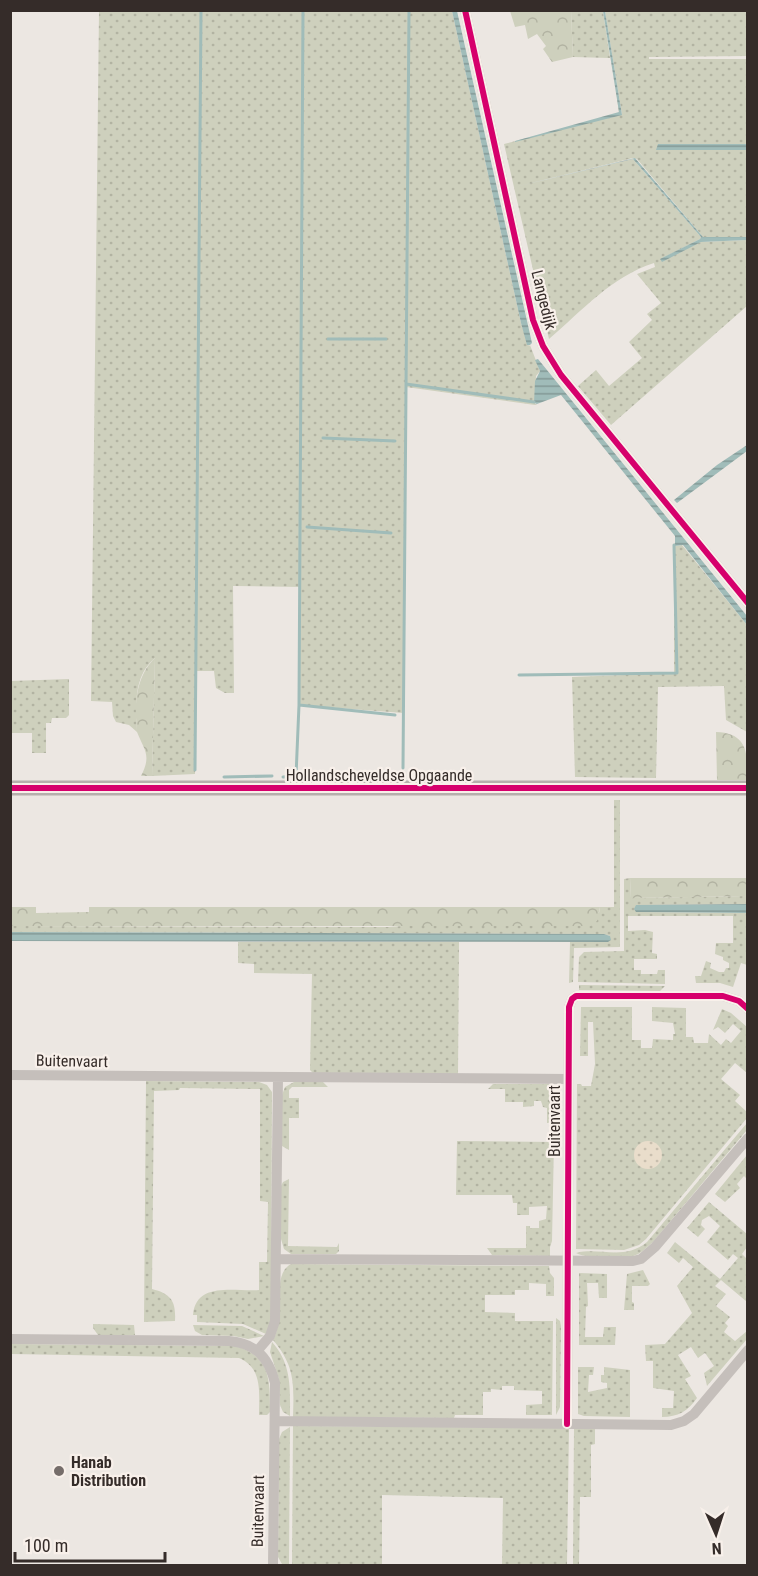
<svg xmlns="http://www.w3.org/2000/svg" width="758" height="1576" viewBox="0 0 758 1576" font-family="'Roboto Condensed',sans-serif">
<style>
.green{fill:url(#green-dots)}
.forest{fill:url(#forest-crowns)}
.sand{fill:url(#sand-dots)}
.water{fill:url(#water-rules)}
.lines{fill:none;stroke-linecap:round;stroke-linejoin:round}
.stream{stroke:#a0bcb9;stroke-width:3}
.street{stroke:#c5bfbb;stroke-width:10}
.secondary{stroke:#b6afac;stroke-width:15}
.cycleway-casing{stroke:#f8f0ea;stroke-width:10}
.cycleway{stroke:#d6006c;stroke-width:6}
.poi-dot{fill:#756d6a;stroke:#f8f0ea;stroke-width:2}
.labels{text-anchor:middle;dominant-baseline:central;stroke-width:4.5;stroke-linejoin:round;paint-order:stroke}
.street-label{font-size:16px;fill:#352c29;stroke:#f8f0ea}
.poi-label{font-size:16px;font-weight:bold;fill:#352c29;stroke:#f8f0ea;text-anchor:start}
</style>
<defs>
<pattern id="green-dots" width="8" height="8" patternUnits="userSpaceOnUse" patternTransform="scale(1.5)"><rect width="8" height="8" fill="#ced0bd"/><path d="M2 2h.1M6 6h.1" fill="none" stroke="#b2b3a2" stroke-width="1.8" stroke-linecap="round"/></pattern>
<pattern id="forest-crowns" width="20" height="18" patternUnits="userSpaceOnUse" patternTransform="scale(1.5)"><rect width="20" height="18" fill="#ced0bd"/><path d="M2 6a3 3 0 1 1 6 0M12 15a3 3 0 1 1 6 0" fill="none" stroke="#b2b3a2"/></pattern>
<pattern id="sand-dots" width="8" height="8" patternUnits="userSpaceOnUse" patternTransform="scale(1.5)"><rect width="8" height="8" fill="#e9ddcb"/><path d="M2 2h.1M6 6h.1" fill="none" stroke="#c8beae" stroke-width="1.8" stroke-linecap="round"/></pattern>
<pattern id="water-rules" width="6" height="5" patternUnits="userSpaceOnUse" patternTransform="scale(1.5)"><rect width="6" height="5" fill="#a0bcb9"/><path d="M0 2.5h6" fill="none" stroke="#839996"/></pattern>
</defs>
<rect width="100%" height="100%" fill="#ece7e2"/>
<path class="green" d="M99 11H452L521 323 529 346 530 345 540 371 536 376 535 404H537L535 405 406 387 403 713 299 705 301 587 233 586 234 693H225L216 688 214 671H196L195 774 152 776 155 658C133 676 136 706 137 732L129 725 116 722 113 716 112 702 91 701Z
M571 11H603L610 58 573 57Z
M605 11H747V56L649 57V59H747V237H703L637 159 633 158 515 187 633 159 701 237 700 239 661 259 701 242 747 240V306L611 425 578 386 596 370 609 386 642 358 629 342 652 320 647 314 661 303 637 274 655 267 654 263C611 277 583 310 549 339L504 144 619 114 616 89 620 113 622 115Z
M675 543 676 546 682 545 747 625V732L726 720 724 686 658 687 656 778 575 777 572 677 674 673V545Z
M69 679V715L66 718H52L51 723H46V753H32V733H11V681Z
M614 800H620V947L574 948 573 982 569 983 570 942H608L610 936 604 934 11 932V926L388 927 599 913 600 907H614Z
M630 878 631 898 747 896V904L637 905 636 912 747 913V965L741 963 733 987 720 983H696L695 976H701L706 961 711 963 710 968 719 972H724L726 968H729V963L723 960V957L715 954 716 943H733V916H628V931L645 930 653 932 652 953 657 954V959H634V970H641V974H657L658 970H665V984L578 982 579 957 584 952 624 951V879Z
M238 942H459L458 1074 313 1073 310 1070 312 974 254 973V964L238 963Z
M579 985 665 986 660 991 579 990Z
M581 1007H632V1040H641V1048H652L653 1039 673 1040V1034H675L673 1023 652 1021V1007L686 1008V1037H693L694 1043H708L709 1034 721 1045 726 1039 731 1043 741 1031 733 1024 725 1033 718 1027 713 1030 722 1009 731 1013 747 1027V1073L735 1063 721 1079 740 1095 735 1101 747 1112V1118L646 1239 639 1245 624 1250 576 1249 577 1084H581L582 1086H591L595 1064 593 1022H588V1056H580Z
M146 1081 259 1082 267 1085 272 1092 271 1322 266 1334 243 1324 197 1322V1315H193C196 1281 235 1292 259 1290V1262H267L268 1202 260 1201V1089L180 1088 179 1090 154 1091 152 1289C172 1294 176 1302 175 1321L144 1322Z
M294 1082H323L328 1087H292L289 1090V1098H299V1118H289V1150L282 1146V1095L285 1087Z
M493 1084H550L555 1086V1123H547V1108L543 1107 541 1101H534V1106L523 1107V1102H505V1089H488Z
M747 1123V1130L653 1242C647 1247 641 1254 633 1256 621 1259 587 1259 576 1253 600 1247 624 1261 647 1242Z
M457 1141 554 1142 552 1241 550 1247V1256L492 1255 487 1248H526V1226H530V1228H539V1221L546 1219 547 1206 529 1207V1215H517V1203H513L512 1195H456Z
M747 1155V1179L744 1176 737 1184 740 1188 725 1202 715 1194Z
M289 1179 288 1246 337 1247 339 1243V1251L336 1254H291L284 1249 281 1239V1186L283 1182Z
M709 1202 747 1234V1247L742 1254 747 1259V1302L721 1280 715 1286 726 1294 716 1306 730 1317 725 1323 728 1326 724 1332 735 1341 747 1331V1339L707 1386 704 1373 714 1366 705 1353 698 1358 691 1347 678 1355 691 1376 685 1379 697 1398C688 1411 678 1417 662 1417V1408H673L674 1391 653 1388V1361H646L645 1345 665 1344 692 1313 677 1286 693 1267 683 1258 679 1263 667 1253 675 1242 720 1279 738 1258 733 1254 728 1260 707 1242 720 1226 709 1216 702 1220 701 1225 705 1229 698 1237 687 1228Z
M291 1264 549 1266 550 1273 554 1278V1296H546V1284L529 1283V1290H515V1295H485V1312L515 1313V1321H553L552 1415H526V1405L542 1404V1391L514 1390V1386H502V1390L491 1389V1392H483V1415H455L454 1418 293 1417C294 1384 295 1366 273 1340 286 1319 270 1275 291 1264Z
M643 1270 650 1284 648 1286H632V1302L634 1303V1310H624L627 1274Z
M579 1273 607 1274V1298H599L598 1283H587L588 1306 586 1307 585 1337H603L604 1327H616L615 1345H579Z
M556 1318 560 1321 561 1326 560 1407 556 1415Z
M93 1324 134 1325 135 1335H98L93 1328Z
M193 1325 242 1326 264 1336 248 1339 234 1336 202 1335 195 1331Z
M272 1342C292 1364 290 1389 290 1416L283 1412 280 1405 279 1379 270 1352Z
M11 1344 235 1346C271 1356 270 1381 270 1412L267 1415H259C259 1393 263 1368 239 1358L11 1354Z
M578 1367H594L593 1375H589L588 1392 607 1388V1383L601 1382V1375H604V1367L630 1370V1417L584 1416 578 1414Z
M293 1426 569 1428 567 1565H502L503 1498 382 1495V1564H292Z
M290 1427 289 1564H282L278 1557 279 1439 282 1432Z
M574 1428 595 1429V1444L591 1445V1497H580L579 1565 573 1566Z"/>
<path class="forest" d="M510 11H571L573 57 552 62 543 49 546 46 537 34 528 39 525 25 515 27Z
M155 658 152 776H141C152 755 144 750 137 732 136 728 137 722 136 718 135 696 139 673 155 658Z
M716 732C748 733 748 754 747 780H717Z
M630 878H747V896L631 898Z
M11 907H36V913L89 912V907H600L597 921 590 926H11Z"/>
<path class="sand" d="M634 1155a14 14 0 1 1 28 0a14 14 0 1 1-28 0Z"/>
<path class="water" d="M452 11H457L532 343 530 345H527L521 323Z
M603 11H605L622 115 515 142V141L619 112Z
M658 144H747V150H656Z
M635 158 703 237H747V240L701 242 662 262 660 259 700 239 701 237 633 159 515 187Z
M538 359 747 616V625L683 545 675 546V536L561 395 537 404 534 403 535 381 540 371 535 360Z
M747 445V451L677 503 674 500 717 465Z
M747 904V913L636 912 634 909 636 905Z
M11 932 604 934 610 936 611 940 608 942 11 941Z"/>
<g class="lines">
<path class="stream" d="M303 10 299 705 395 715
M328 339H386
M406 384 534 402
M323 438 395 441
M307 527 391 533
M519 675 677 673 674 545
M403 768 409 10
M195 770 201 10
M224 777 272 776
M283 777 296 776 299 705"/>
<path class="street" d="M465 10 533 320 543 346 561 375 748 603
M10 1075 568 1079
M276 1259 633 1261 641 1259 655 1247 748 1138
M10 1339 229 1341C255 1343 269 1357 275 1383L273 1566
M258 1350 270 1336 275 1321 278 1078
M275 1421 671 1425 684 1421 694 1414 748 1350
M567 1424 569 1007 572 999 576 996H723L739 1001 748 1009"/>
<path class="secondary" d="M10 788H748"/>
<defs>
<path id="cycleway" d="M465 10 533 320 543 346 561 375 748 603
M10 788H748
M567 1424 569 1007 572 999 576 996H723L739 1001 748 1009"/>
</defs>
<use href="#cycleway" class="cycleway-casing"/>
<use href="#cycleway" class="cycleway"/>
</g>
<circle class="poi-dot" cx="59" cy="1471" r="6"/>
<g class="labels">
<g class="street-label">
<text transform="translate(544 300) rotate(76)">Langedijk</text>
<text x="379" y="775">Hollandscheveldse Opgaande</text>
<text transform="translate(72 1061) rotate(1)">Buitenvaart</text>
<text transform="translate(554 1121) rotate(-90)">Buitenvaart</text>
<text transform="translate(258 1511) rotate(-89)">Buitenvaart</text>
</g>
<g class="poi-label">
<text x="71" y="1462">Hanab<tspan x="71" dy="18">Distribution</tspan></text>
</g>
</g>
<rect width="758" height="1576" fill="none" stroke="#352c29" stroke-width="24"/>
<g transform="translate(716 1534) rotate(177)" stroke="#f8f0ea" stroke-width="4.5" paint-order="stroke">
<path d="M0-4.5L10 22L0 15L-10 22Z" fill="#352c29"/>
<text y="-9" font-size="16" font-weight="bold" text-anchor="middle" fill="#352c29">N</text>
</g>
<path d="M15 1552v9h150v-9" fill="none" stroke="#352c29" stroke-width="3"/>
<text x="24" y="1552" font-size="18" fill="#352c29" stroke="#f8f0ea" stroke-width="4.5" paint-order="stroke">100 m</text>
</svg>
